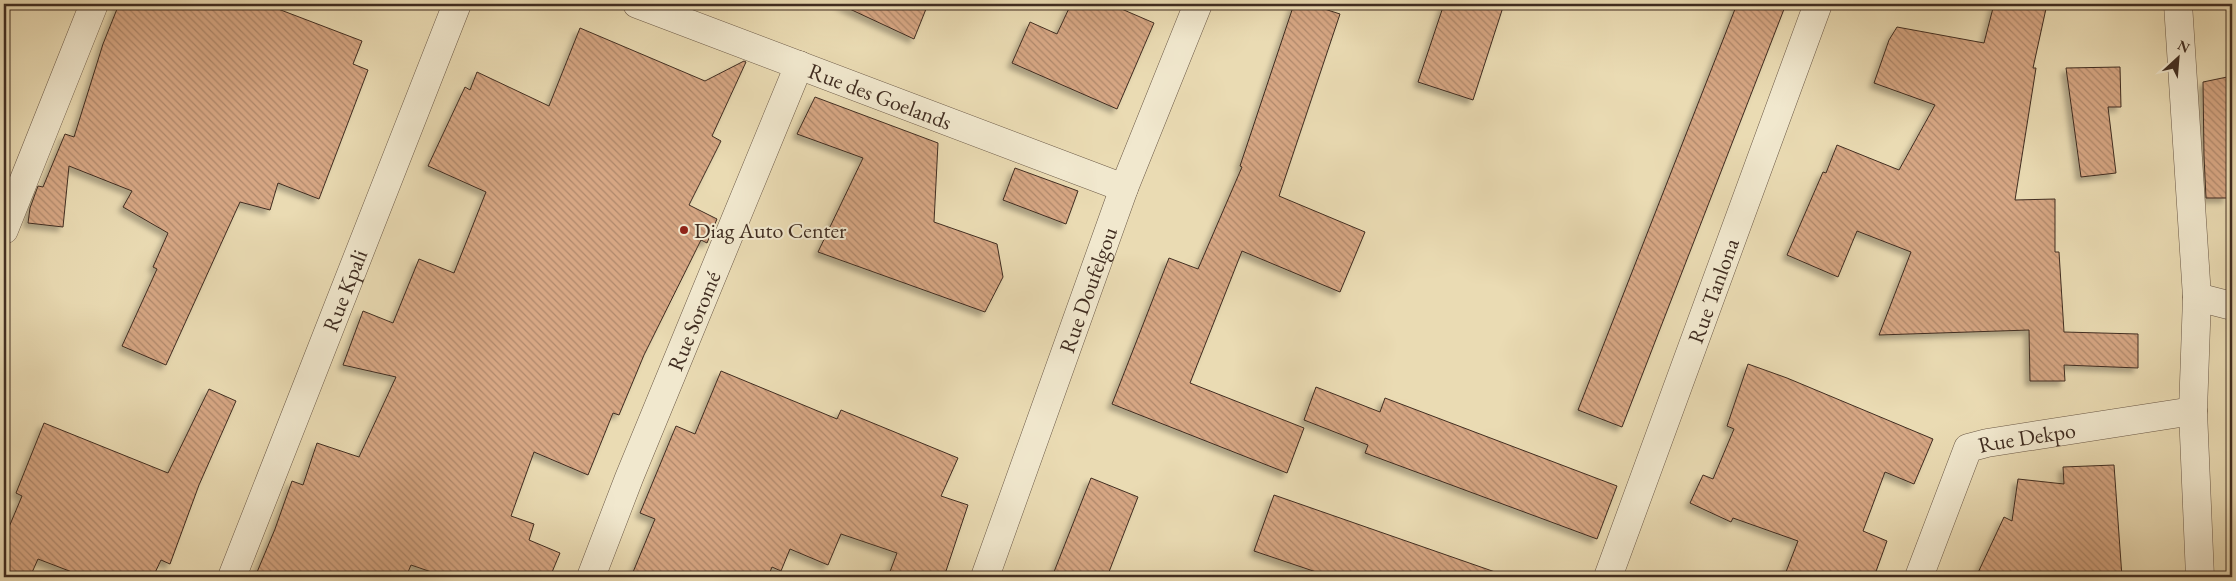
<svg xmlns="http://www.w3.org/2000/svg" width="2236" height="581" viewBox="0 0 2236 581" font-family="'EB Garamond',serif">
<style>
.building{fill:url(#building-back-hatch);stroke:#402d21;filter:url(#shadow)}
.lines{fill:none;stroke-linecap:round;stroke-linejoin:round}
.street-casing{stroke:#6a5846;stroke-width:29}
.street{stroke:#f1e8ce;stroke-width:28}
.poi-dot{fill:#8f2418;stroke:#f1e8ce;stroke-width:2}
.labels{text-anchor:middle;dominant-baseline:central;stroke-width:4;stroke-linejoin:round;paint-order:stroke}
.street-label{font-size:22px;fill:#402d21;stroke:#f1e8ce}
.poi-label{font-size:22px;fill:#402d21;stroke:#f1e8ce;text-anchor:start}
</style>
<defs>
<pattern id="building-back-hatch" width="6" height="6" patternUnits="userSpaceOnUse" patternTransform="scale(1.25)"><rect width="6" height="6" fill="#d6a683"/><path d="M-1 5l2 2M0 0l6 6M5-1l2 2" fill="none" stroke="#af886b"/></pattern>
<filter id="shadow"><feDropShadow dx="-4.5" dy="4.5" stdDeviation="2.5" flood-color="#0004"/></filter>
</defs>
<rect width="100%" height="100%" fill="#eadbb3"/>
<filter id="stains"><feTurbulence type="fractalNoise" baseFrequency=".004" numOctaves="4"/><feColorMatrix values="0 0 0 0 .2 0 0 0 0 .09 0 0 0 0 .02 0 0 0 .5 -.17"/></filter>
<radialGradient id="worn" r=".72"><stop offset=".6" stop-color="#630" stop-opacity="0"/><stop offset="1" stop-color="#630" stop-opacity=".3"/></radialGradient>
<path class="building" d="M119 4H265L362 41 353 64 368 70 319 199 278 183 270 210 240 202 166 365 122 346 157 269 153 267 168 233 123 207 132 191 69 166 63 227 28 223 30 208 38 186 43 187 65 134 74 137 103 44Z
M839 4H928L914 39Z
M1071 4H1110L1154 23 1117 109 1012 63 1030 22 1057 34Z
M1294 4H1309L1340 14 1279 196 1365 232 1340 292 1242 251 1190 383 1304 428 1287 473 1112 404 1169 258 1198 269 1242 167 1240 166Z
M1444 4H1504L1473 100 1418 82Z
M1737 4H1786L1622 427 1578 410Z
M1994 4H2047L2033 68H2036L2015 200 2055 199V252H2059L2064 332 2138 334V368L2064 365 2065 381H2030L2029 330 1879 335 1911 252 1857 231 1838 277 1787 255 1823 172 1826 173 1837 145 1899 170 1935 105 1874 83 1889 40 1897 27 1984 43Z
M580 28 705 81 744 61 746 62 712 136 721 141 689 205 717 219 707 243 701 240 644 355 619 415 613 413 588 475 534 452 511 516 534 524 529 540 560 553 550 577H446L411 565 406 577H255L275 529 292 481 303 485 317 443 359 457 396 377 343 365 363 311 393 323 419 259 454 273 486 192 428 166 465 87 470 90 477 72 549 106Z
M2120 67 2121 107H2108L2116 173 2081 177 2066 68Z
M2232 76 2227 198H2206L2204 156 2203 82Z
M815 97 938 143 934 222 997 244 1003 277 985 312 818 252 863 158 797 134Z
M1015 168 1078 191 1066 224 1003 200Z
M1748 364 1787 378 1933 439 1914 484 1885 472 1863 531 1887 541 1874 577H1784L1798 541 1733 518 1731 522 1690 503 1703 475 1713 479 1734 429 1727 426Z
M721 371 837 419 841 410 958 458 941 496 968 505 944 577H888L897 553 841 534 828 565 790 549 781 571 772 567 768 577H631L655 519 640 513 676 426 695 434Z
M1316 387 1380 412 1385 398 1617 486 1597 539 1365 453 1368 445 1304 420Z
M209 389 236 401 199 485 170 564 161 560 153 577H85L38 559 30 577H4V539L22 496 16 493 44 423 168 473Z
M2114 465 2122 577H1976L2004 517 2012 521 2018 479 2064 484 2063 467Z
M1091 478 1138 497 1107 577H1052Z
M1274 495 1498 573 1497 577H1331L1254 551Z"/>
<g class="lines">
<defs>
<g id="street">
<path id="s1" d="M637 4 1124 188"/>
<path d="M2178 4 2197 297 2193 411 2200 577"/>
<path d="M4 230 94 4"/>
<path d="M2197 297 2232 306"/>
<path id="s2" d="M232 577 457 4"/>
<path id="s3" d="M591 577 629 478 799 65"/>
<path id="s4" d="M985 577 1124 188 1198 4"/>
<path id="s5" d="M1608 577 1818 4"/>
<path id="s6" d="M1919 577 1968 448 1987 443 2193 411"/>
</g>
</defs>
<use href="#street" class="street-casing"/>
<use href="#street" class="street"/>
</g>
<circle class="poi-dot" cx="684" cy="230" r="5"/>
<g class="labels">
<g class="street-label">
<text stroke="none"><textPath href="#s1" startOffset="260">Rue des Goelands</textPath></text>
<text stroke="none"><textPath href="#s4" startOffset="305">Rue Doufelgou</textPath></text>
<text stroke="none"><textPath href="#s2" startOffset="308">Rue Kpali</textPath></text>
<text stroke="none"><textPath href="#s5" startOffset="305">Rue Tanlona</textPath></text>
<text stroke="none"><textPath href="#s3" startOffset="276">Rue Soromé</textPath></text>
<text stroke="none"><textPath href="#s6" startOffset="198">Rue Dekpo</textPath></text>
</g>
<g class="poi-label">
<text x="694" y="230">Diag Auto Center</text>
</g>
</g>
<rect width="2236" height="581" fill="none" stroke="#eadbb3" stroke-width="20"/>
<rect x="5" y="5" width="2226" height="571" fill="none" stroke="#402d21" stroke-width="2.5"/>
<rect x="10" y="10" width="2216" height="561" fill="none" stroke="#402d21"/>
<g transform="translate(2178 58) rotate(26)" stroke="#f1e8ce" stroke-width="4" paint-order="stroke">
<path d="M0-4L9 19L0 12L-9 19Z" fill="#402d21"/>
<text y="-8" font-size="14" font-weight="bold" text-anchor="middle" fill="#402d21">N</text>
</g>
<rect width="100%" height="100%" filter="url(#stains)"/>
<rect width="100%" height="100%" fill="url(#worn)"/>
</svg>
